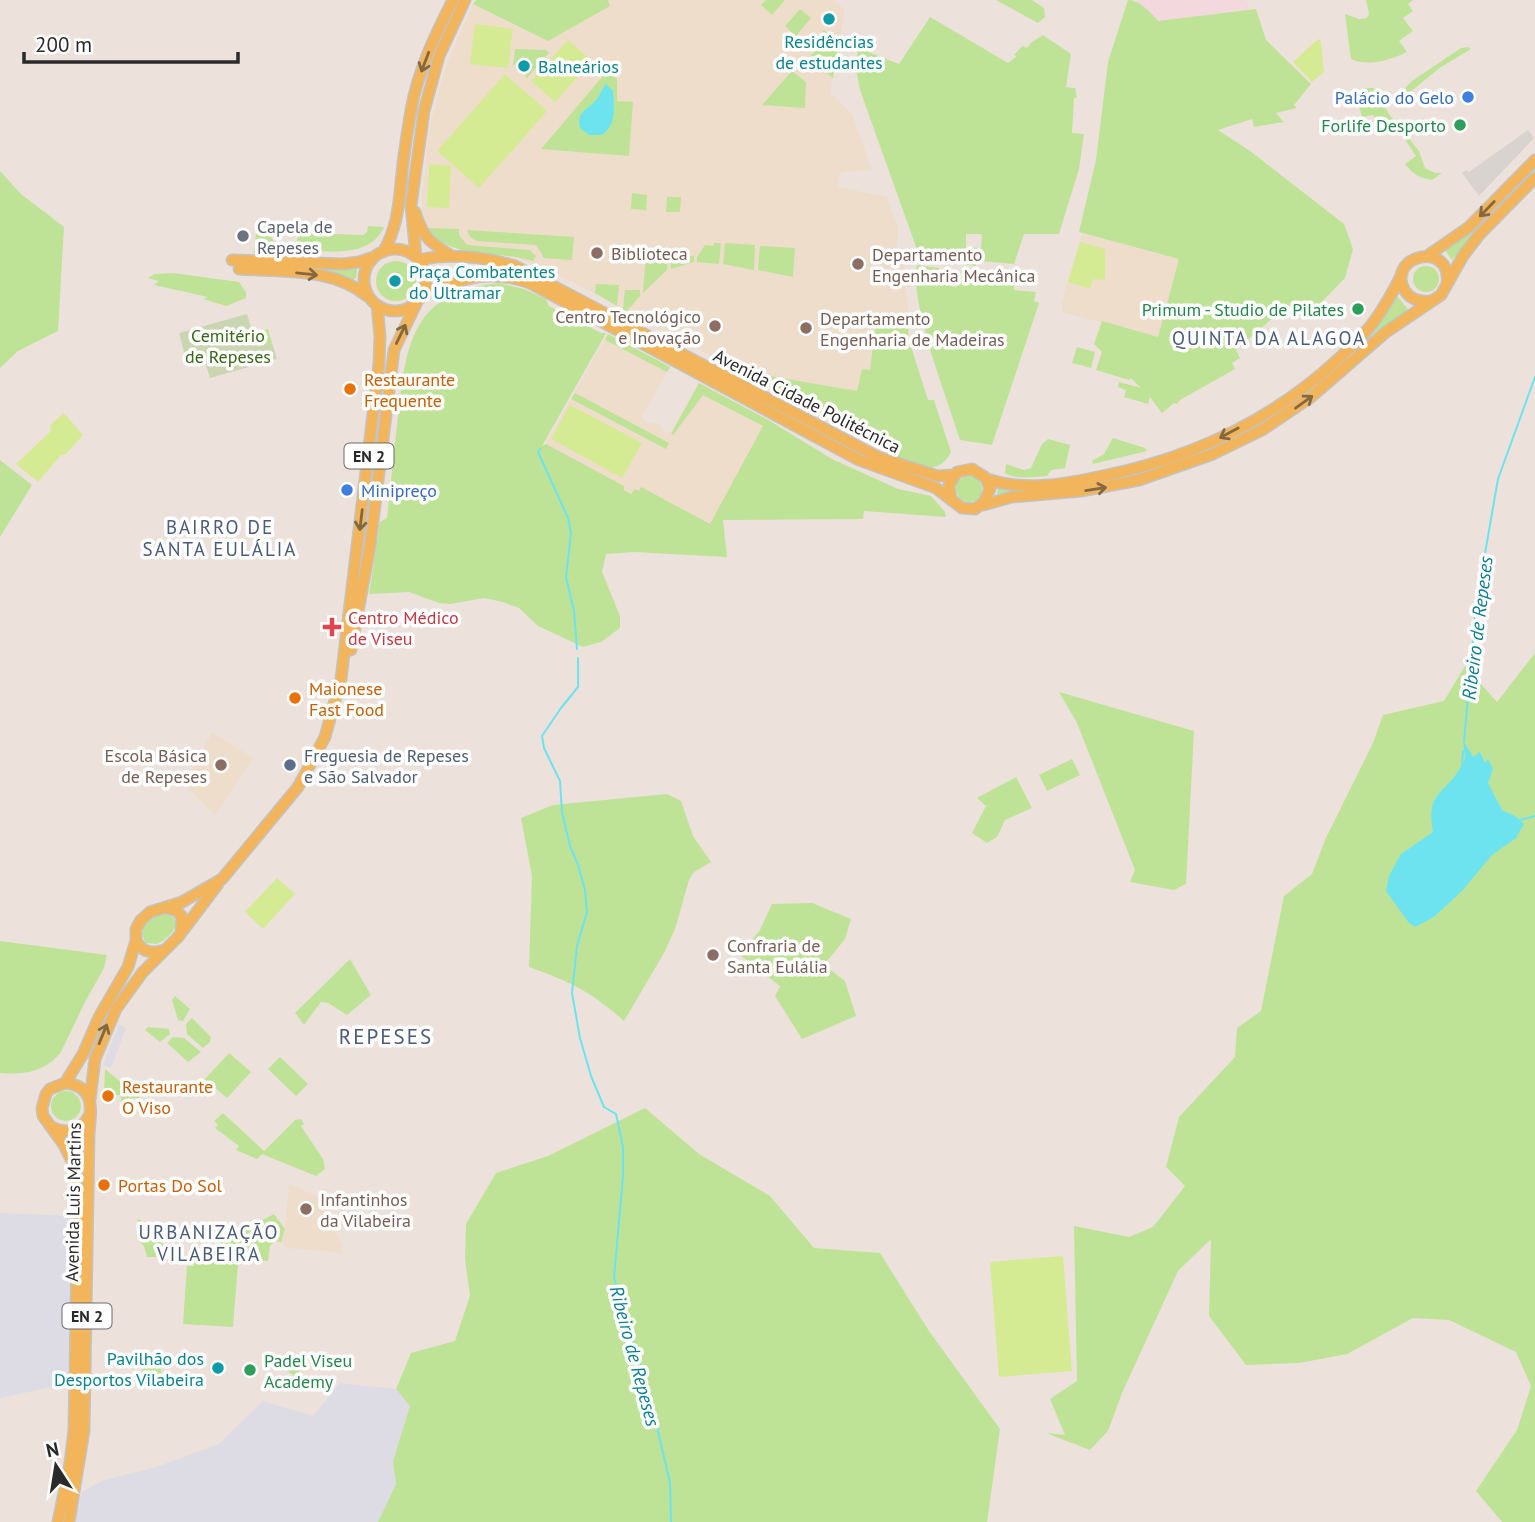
<svg xmlns="http://www.w3.org/2000/svg" width="1535" height="1522" viewBox="0 0 1535 1522" font-family="'PT Sans',sans-serif">
<style>
.industrial{fill:#dddce4}
.education{fill:#eeddcb}
.medical{fill:#f3d9de}
.green{fill:#bee397}
.cemetery{fill:#cad6b2}
.pitch{fill:#d4eb93}
.plaza{fill:#d8d3ce}
.water{fill:#6de3f0}
.lines{fill:none;stroke-linecap:round;stroke-linejoin:round}
.stream{stroke:#6de3f0;stroke-width:2}
.primary-casing{stroke:#c3c3c3;stroke-width:13}
.primary{stroke:#f2b55b;stroke-width:10}
.oneway{stroke:#846940}
.culture-dot{fill:#0f9aa8;stroke:#fff;stroke-width:2.5}
.shop-dot{fill:#3f7fe0;stroke:#fff;stroke-width:2.5}
.leisure-dot{fill:#2e9e5b;stroke:#fff;stroke-width:2.5}
.worship-dot{fill:#6b7280;stroke:#fff;stroke-width:2.5}
.education-dot{fill:#8d6e63;stroke:#fff;stroke-width:2.5}
.food-dot{fill:#e8710a;stroke:#fff;stroke-width:2.5}
.health-dot{fill:#e0444e;stroke:#fff;stroke-width:2.5}
.service-dot{fill:#5c6f8a;stroke:#fff;stroke-width:2.5}
.labels{text-anchor:middle;dominant-baseline:central;stroke-width:7;stroke-linejoin:round;paint-order:stroke}
.shield{fill:#fff;stroke:#6a6a6a;stroke-width:2}
.shield-label{font-size:16px;font-weight:bold;fill:#2a2a2a}
.culture-label{font-size:18px;fill:#0d838f;stroke:#fff;text-anchor:start}
.shop-label{font-size:18px;fill:#366cbe;stroke:#fff;text-anchor:end}
.leisure-label{font-size:18px;fill:#27864d;stroke:#fff;text-anchor:end}
.worship-label{font-size:18px;fill:#5b616d;stroke:#fff;text-anchor:start}
.education-label{font-size:18px;fill:#785e54;stroke:#fff;text-anchor:start}
.park-label{font-size:18px;fill:#366719;stroke:#fff}
.food-label{font-size:18px;fill:#c56008;stroke:#fff;text-anchor:start}
.street-label{font-size:18px;fill:#2a2a2a;stroke:#fff}
.health-label{font-size:18px;fill:#be3a42;stroke:#fff;text-anchor:start}
.service-label{font-size:18px;fill:#4e5e75;stroke:#fff;text-anchor:start}
.neighbourhood-label{font-size:19px;letter-spacing:2px;fill:#4a5b7b;stroke:#fff}
.water-label{font-size:19px;font-style:italic;fill:#0c7c95;stroke:#fff}
.quarter-label{font-size:21px;letter-spacing:2px;fill:#4a5b7b;stroke:#fff}
</style>
<rect width="100%" height="100%" fill="#ece2db"/>
<path class="industrial" d="M119 1024 126 1028 111 1068 103 1065Z
M0 1213 75 1216 67 1384 0 1398Z
M340 1383 396 1389 410 1405 393 1461 396 1484 378 1522H71L73 1510 83 1491 104 1480 156 1467 219 1444 263 1401 313 1416Z"/>
<path class="education" d="M608 0H834L845 10 830 93 852 114 872 170 841 172 838 187 887 197 898 229 896 263 904 264 909 321V323L876 321 870 370H862L858 391 764 375 758 381 578 285 521 259 447 245 431 233 426 226 422 210V195L429 130 445 69 473 4 548 40 609 6Z
M1082 233 1179 259 1158 337 1062 312V302Z
M608 334 670 367 641 418 649 423H659L663 430 671 433 699 383 770 421 709 535 544 446Z
M212 732 253 758 217 813 214 814 188 788 195 776 191 772Z
M289 1184 322 1198 328 1219 342 1245 343 1253 287 1248 281 1242 285 1229Z"/>
<path class="medical" d="M1138 0H1246L1251 10 1157 21 1137 3Z"/>
<path class="green" d="M476 0H608L610 6 548 41 473 4Z
M766 0H785L772 15 761 5Z
M996 0H1032L1044 8 1045 17 1038 23Z
M1128 0C1139 0 1151 12 1158 21L1256 9 1266 40 1311 84 1294 105 1297 108 1276 113 1284 122 1254 127 1252 119 1218 130 1250 151 1344 224 1353 249 1345 278 1310 314 1306 310 1300 316 1288 305 1236 350 1240 358 1232 363 1235 369 1180 400 1177 404 1174 403 1162 413 1150 397 1148 404 1124 397 1126 390 1118 387 1119 382 1141 388 1131 378 1129 380 1096 370 1102 352 1094 344 1102 321 1158 337 1179 259 1079 232 1096 160 1108 62Z
M1366 0H1413L1408 4 1413 11 1403 18 1413 31 1399 41 1407 52C1391 60 1368 67 1351 59L1345 14 1359 19 1367 18 1369 14Z
M800 9 811 18 796 36 785 26Z
M930 17 1008 63 1017 56 1014 55 1022 46 1027 48 1032 42 1043 35 1071 54 1066 87 1075 88 1077 98H1074L1072 133 1084 134 1079 169 1059 234H1024L1014 264 980 261 982 234H966V247L978 248 976 266 920 258 860 90 856 70 858 48 899 64Z
M824 30 839 43 833 78 809 58 814 52 809 47Z
M1468 47 1471 49 1441 67 1405 96 1406 87 1412 81 1461 48Z
M515 49 546 50 549 53 527 78 525 76 533 65 523 56 513 66Z
M608 70 617 79V101L633 102 629 156 541 149Z
M792 71 806 82 805 108 762 105Z
M1363 88H1373L1380 94 1388 113 1419 151 1425 168 1435 173H1442L1432 180C1419 178 1413 174 1405 164L1416 156 1394 123 1384 130 1373 115 1362 117 1357 97H1354Z
M1535 165V171L1479 227 1452 260 1445 250 1475 227Z
M0 171 21 194 64 227 58 331 18 351 0 368Z
M632 193 647 195 646 210 631 209Z
M667 197H681L680 212H666Z
M368 226 384 227C371 257 331 252 304 250H300L296 244 298 237 307 233 363 235 367 232Z
M428 228 459 229V235L467 245 530 250 536 256 533 261C501 250 449 261 428 228Z
M467 230 574 237 572 260 543 258 542 254 536 245 477 241 470 237Z
M256 234 271 236 275 244 274 249 266 254 254 253Z
M714 243H721L719 264 697 262V257L705 245 713 246Z
M725 243 755 245 754 270 723 264Z
M760 246 795 248 793 277 758 270Z
M646 253 668 255 667 270 643 293Z
M671 255 694 256V262L671 269Z
M376 281a20 20 0 1 1 40 0a20 20 0 1 1-40 0Z
M917 265 939 268 938 278 951 280 950 286 957 287 961 270 1016 278 1014 290 1036 292 1034 301 1039 303 992 445 960 440C948 400 909 303 917 265Z
M1413 279a13 13 0 1 1 26 0a13 13 0 1 1-26 0Z
M292 266 357 268V269L356 278 353 280 337 274 287 268Z
M173 273 239 282 246 292V298L226 306 203 299 208 297 154 285 159 281 148 278 155 274Z
M499 283 524 289 546 299 549 306 601 333H606L542 446 546 444 624 486V490L631 494 635 489 639 491 641 487 710 524 763 426 703 395 673 435 671 434 699 383 770 421 832 459 898 489 931 496 945 512 946 517 864 511 863 519 723 520 727 557 634 552 606 554 602 572 620 616V628L601 642 583 647 538 626 519 608 503 602 484 598 450 604 439 603 409 592 369 594 380 522 387 518C391 484 394 450 398 416 406 343 413 291 499 283Z
M596 284 619 285 617 306 595 293Z
M625 290H640V296L627 311 623 309Z
M1397 296 1408 309 1299 401 1271 420 1223 445 1189 459 1129 478 1090 485 997 494 998 487C1090 499 1222 456 1295 399 1309 388 1322 374 1334 362 1350 347 1366 333 1381 318 1387 311 1391 303 1397 296Z
M876 321 909 323 908 337 928 400H934L951 452C947 461 940 466 931 468L884 454 882 447 758 381 764 375 857 391 862 369 870 370Z
M268 329 272 343 257 347 253 333Z
M608 334 670 367 667 372 605 340Z
M1077 347 1095 352 1091 368 1072 363Z
M575 393 669 443 666 449 571 399Z
M1113 438 1145 448 1147 451 1093 464 1092 461 1104 454Z
M1048 439 1070 445 1065 468 1051 470 1047 476C1034 477 1015 480 1005 473L1006 464 1024 470 1031 468 1042 444Z
M0 460 32 485 0 537Z
M956 489a13 13 0 1 1 26 0a13 13 0 1 1-26 0Z
M1535 653V1522H1502L1476 1491 1517 1430 1531 1386 1516 1352 1449 1320 1413 1318 1347 1354 1299 1363 1246 1365 1209 1316 1211 1239 1178 1271 1122 1393 1108 1431 1090 1450 1046 1433 1065 1435 1050 1399 1077 1381 1074 1226 1129 1237 1153 1227 1185 1186 1166 1167 1179 1117 1235 1057 1237 1028 1261 1011 1284 896 1312 874 1325 840 1373 743 1383 715 1444 701 1465 666 1497 702Z
M1059 692 1194 731 1186 884 1174 890 1130 882 1135 870 1077 723Z
M1072 759 1080 775 1047 791 1039 775Z
M1016 777 1032 808 1005 820 997 837 987 843 972 833 986 806 977 798Z
M667 794 681 801 693 836 711 862 694 872 689 880 675 929 664 953 624 1021C590 991 571 982 529 967L532 876 521 818 553 805Z
M812 903 851 919 845 939 824 965 845 981 856 1016 802 1039 775 996 780 986 740 955 760 930 772 904Z
M164 913C188 919 170 938 157 944L146 943C136 929 150 917 164 913Z
M0 941 107 955 104 968 85 1002 61 1052C45 1072 24 1075 0 1073Z
M350 959 371 995 347 1015 328 1003 321 1002 304 1025 295 1013Z
M175 996 190 1009 183 1021 178 1020 172 1000Z
M192 1018 211 1037 210 1042 203 1048 187 1034 186 1024Z
M148 1027 169 1029 170 1034 160 1042 145 1030Z
M173 1037 184 1038 201 1052 188 1062 167 1043Z
M229 1053 251 1072 227 1098 205 1079Z
M280 1057 308 1084 296 1096 268 1069Z
M105 1069 140 1098 124 1099 121 1110V1095H104Z
M51 1106a15 15 0 1 1 30 0a15 15 0 1 1-30 0Z
M645 1108 699 1154 770 1196 814 1248 880 1253 929 1331 1000 1429 987 1522H378L396 1484 393 1461 410 1406 396 1389 411 1353 455 1341 470 1296 465 1259 466 1224 496 1173 548 1156Z
M223 1113 264 1151 295 1120 301 1119 304 1124 301 1126 323 1159 325 1169 316 1176 262 1154 257 1159 236 1150 239 1146 215 1128 218 1125 214 1121Z
M274 1214 285 1229 281 1242 275 1241 270 1246 268 1261 241 1260 238 1264 233 1327 183 1324 187 1266H194L195 1255Z
M138 1219C155 1226 165 1239 165 1257H147L144 1246 136 1237Z
M278 1355 300 1357 299 1375 295 1376 277 1365Z
M143 1366H160L162 1375 160 1377H143L141 1375Z"/>
<path class="cemetery" d="M247 314 257 347 272 343 277 359 210 378 204 358 187 363 179 333Z"/>
<path class="pitch" d="M475 24 513 29 508 68 470 64Z
M1318 39 1321 41 1324 72 1312 82 1293 62Z
M568 40 592 61 555 102 531 81Z
M505 74 547 111 479 188 437 151Z
M429 164 451 166 449 208 427 207Z
M1080 242 1105 249V280L1093 279 1090 289 1068 282Z
M570 405 642 443 622 478 551 439Z
M64 413 83 435 66 454 61 455 38 482 16 464 51 431 50 425Z
M277 878 295 894 263 929 245 912Z
M1063 1256 1072 1371 999 1377 990 1262Z"/>
<path class="plaza" d="M1528 130 1534 138 1479 196 1462 173 1466 170 1469 172Z"/>
<path class="water" d="M606 84 613 91C614 107 617 125 602 135H589L580 128C576 111 588 110 597 99 601 94 602 88 606 84Z
M1464 742 1473 757 1480 752 1485 763 1488 759 1493 769 1488 783 1502 810 1515 816 1524 824 1516 838 1492 855 1462 891 1434 917 1415 927 1409 923 1386 891 1389 876 1401 854 1433 832C1425 789 1447 795 1463 763 1468 756 1462 750 1464 742Z"/>
<g class="lines">
<path class="stream" d="M540 449 538 452 568 518 571 533 566 577 574 611 577 649
M578 658V687L561 708 542 736 544 748 560 781 562 812 570 846 578 865 585 890 587 912 577 946 572 993 580 1038 591 1076 604 1107 616 1114 623 1147V1176L614 1278 652 1405 670 1483 671 1522
M1464 742 1476 605 1498 479 1535 377
M1462 766 1463 751
M1520 820 1535 816"/>
<defs>
<path id="primary" d="M415 212C423 237 428 241 450 255
M364 280a31 31 0 1 1 62 0a31 31 0 1 1-62 0Z
M383 252C400 224 399 195 403 164 405 146 408 128 411 110 418 71 435 35 453 0
M1427 256 1469 227 1535 160
M416 257 411 205 424 111 439 56 465 0
M232 260 342 264 359 262 374 257
M419 260C450 253 484 257 515 266L878 457 937 476 953 475
M239 269C281 272 332 267 367 296
M423 294C463 279 488 268 530 283L859 460 936 488 962 508 975 509 984 502 990 489 986 478 972 469 957 472 949 485 951 500
M1430 301C1420 302 1411 300 1405 291 1384 256 1452 239 1447 283
M987 479C1023 491 1061 485 1098 477 1185 460 1268 423 1335 362 1349 349 1364 336 1375 320 1386 305 1394 290 1402 274
M983 505 1012 497 1081 491 1139 480 1213 454 1262 430 1311 397 1386 332 1441 295 1463 256 1479 235 1535 178
M351 650 370 546 394 350 417 302
M165 907 177 911 182 917 181 932
M136 940C142 953 152 954 165 950
M65 1083C96 1086 91 1110 89 1133L84 1431 69 1522
M90 1100 95 1059 116 1009 142 973 178 937 218 884
M52 1127C68 1135 81 1131 89 1116
M58 1522 70 1463 74 1430 78 1194 72 1161 64 1145 43 1116 42 1108 46 1094 50 1089 65 1083 83 1054 99 1017 128 967 136 940V929L141 920 150 912 182 902 222 879 298 787 325 737 341 679 379 364 380 336 377 306"/>
</defs>
<use href="#primary" class="primary-casing"/>
<use href="#primary" class="primary"/>
</g>
<defs><path id="oneway-shaft" d="M-6 0H5M1.5-3L5.5 0L1.5 3" fill="none" stroke-width="1.6" stroke-linecap="round" stroke-linejoin="round" transform="scale(1.75)"/></defs>
<g class="oneway">
<use href="#oneway-shaft" transform="translate(425 62) rotate(111)"/>
<use href="#oneway-shaft" transform="translate(1487 209) rotate(134)"/>
<use href="#oneway-shaft" transform="translate(307 274) rotate(6)"/>
<use href="#oneway-shaft" transform="translate(401 334) rotate(-64)"/>
<use href="#oneway-shaft" transform="translate(1304 402) rotate(-36)"/>
<use href="#oneway-shaft" transform="translate(1229 433) rotate(152)"/>
<use href="#oneway-shaft" transform="translate(1096 489) rotate(-9)"/>
<use href="#oneway-shaft" transform="translate(361 520) rotate(97)"/>
<use href="#oneway-shaft" transform="translate(103 1034) rotate(-68)"/>
</g>
<g class="culture-dot">
<circle cx="829" cy="19" r="7"/>
<circle cx="524" cy="66" r="7"/>
<circle cx="395" cy="281" r="7"/>
<circle cx="218" cy="1368" r="7"/>
</g>
<g class="shop-dot">
<circle cx="1468" cy="97" r="7"/>
<circle cx="347" cy="490" r="7"/>
</g>
<g class="leisure-dot">
<circle cx="1460" cy="125" r="7"/>
<circle cx="1358" cy="309" r="7"/>
<circle cx="250" cy="1370" r="7"/>
</g>
<circle class="worship-dot" cx="243" cy="236" r="7"/>
<g class="education-dot">
<circle cx="597" cy="253" r="7"/>
<circle cx="858" cy="264" r="7"/>
<circle cx="715" cy="326" r="7"/>
<circle cx="806" cy="328" r="7"/>
<circle cx="221" cy="765" r="7"/>
<circle cx="713" cy="955" r="7"/>
<circle cx="306" cy="1209" r="7"/>
</g>
<g class="food-dot">
<circle cx="350" cy="389" r="7"/>
<circle cx="295" cy="698" r="7"/>
<circle cx="108" cy="1096" r="7"/>
<circle cx="104" cy="1185" r="7"/>
</g>
<path class="health-dot" d="M328.5 616.5h7v7h7v7h-7v7h-7v-7h-7v-7h7z"/>
<circle class="service-dot" cx="290" cy="765" r="7"/>
<g class="labels">
<g class="shield">
<rect x="344.5" y="443.5" width="49" height="25" rx="5"/>
<rect x="62.5" y="1303.5" width="49" height="25" rx="5"/>
</g>
<g class="shield-label">
<text x="369" y="456">EN 2</text>
<text x="87" y="1316">EN 2</text>
</g>
<g class="culture-label">
<text x="829" y="41" text-anchor="middle">Residências<tspan x="829" dy="21">de estudantes</tspan></text>
<text x="538" y="66">Balneários</text>
<text x="409" y="271">Praça Combatentes<tspan x="409" dy="21">do Ultramar</tspan></text>
<text x="204" y="1358" text-anchor="end">Pavilhão dos<tspan x="204" dy="21">Desportos Vilabeira</tspan></text>
</g>
<g class="shop-label">
<text x="1454" y="97">Palácio do Gelo</text>
<text x="361" y="490" text-anchor="start">Minipreço</text>
</g>
<g class="leisure-label">
<text x="1446" y="125">Forlife Desporto</text>
<text x="1344" y="309">Primum - Studio de Pilates</text>
<text x="264" y="1360" text-anchor="start">Padel Viseu<tspan x="264" dy="21">Academy</tspan></text>
</g>
<g class="worship-label">
<text x="257" y="226">Capela de<tspan x="257" dy="21">Repeses</tspan></text>
</g>
<g class="education-label">
<text x="611" y="253">Biblioteca</text>
<text x="872" y="254">Departamento<tspan x="872" dy="21">Engenharia Mecânica</tspan></text>
<text x="701" y="316" text-anchor="end">Centro Tecnológico<tspan x="701" dy="21">e Inovação</tspan></text>
<text x="820" y="318">Departamento<tspan x="820" dy="21">Engenharia de Madeiras</tspan></text>
<text x="207" y="755" text-anchor="end">Escola Básica<tspan x="207" dy="21">de Repeses</tspan></text>
<text x="727" y="945">Confraria de<tspan x="727" dy="21">Santa Eulália</tspan></text>
<text x="320" y="1199">Infantinhos<tspan x="320" dy="21">da Vilabeira</tspan></text>
</g>
<g class="park-label">
<text x="228" y="335">Cemitério<tspan x="228" dy="21">de Repeses</tspan></text>
</g>
<g class="food-label">
<text x="364" y="379">Restaurante<tspan x="364" dy="21">Frequente</tspan></text>
<text x="309" y="688">Maionese<tspan x="309" dy="21">Fast Food</tspan></text>
<text x="122" y="1086">Restaurante<tspan x="122" dy="21">O Viso</tspan></text>
<text x="118" y="1185">Portas Do Sol</text>
</g>
<g class="street-label">
<text transform="translate(807 401) rotate(27)">Avenida Cidade Politécnica</text>
<text transform="translate(73 1202) rotate(-89)">Avenida Luis Martins</text>
</g>
<g class="health-label">
<text x="348" y="617">Centro Médico<tspan x="348" dy="21">de Viseu</tspan></text>
</g>
<g class="service-label">
<text x="304" y="755">Freguesia de Repeses<tspan x="304" dy="21">e São Salvador</tspan></text>
</g>
<g class="neighbourhood-label">
<text x="1269" y="338">QUINTA DA ALAGOA</text>
<text x="220" y="527">BAIRRO DE<tspan x="220" dy="22">SANTA EULÁLIA</tspan></text>
<text x="209" y="1232">URBANIZAÇÃO<tspan x="209" dy="22">VILABEIRA</tspan></text>
</g>
<g class="water-label">
<text transform="translate(1477 628) rotate(-83)">Ribeiro de Repeses</text>
<text transform="translate(635 1356) rotate(75)">Ribeiro de Repeses</text>
</g>
<g class="quarter-label">
<text x="386" y="1036">REPESES</text>
</g>
</g>
<g transform="translate(56 1466) rotate(348)" stroke="#ffffff" stroke-width="5" paint-order="stroke">
<path d="M0-5L12 26L0 18L-12 26Z" fill="#2a2a2a"/>
<text y="-10" font-size="19" font-weight="bold" text-anchor="middle" fill="#2a2a2a">N</text>
</g>
<path d="M24 52v10h214v-10" fill="none" stroke="#2a2a2a" stroke-width="3.5"/>
<text x="35" y="52" font-size="21" fill="#2a2a2a" stroke="#ffffff" stroke-width="5" paint-order="stroke">200 m</text>
</svg>
